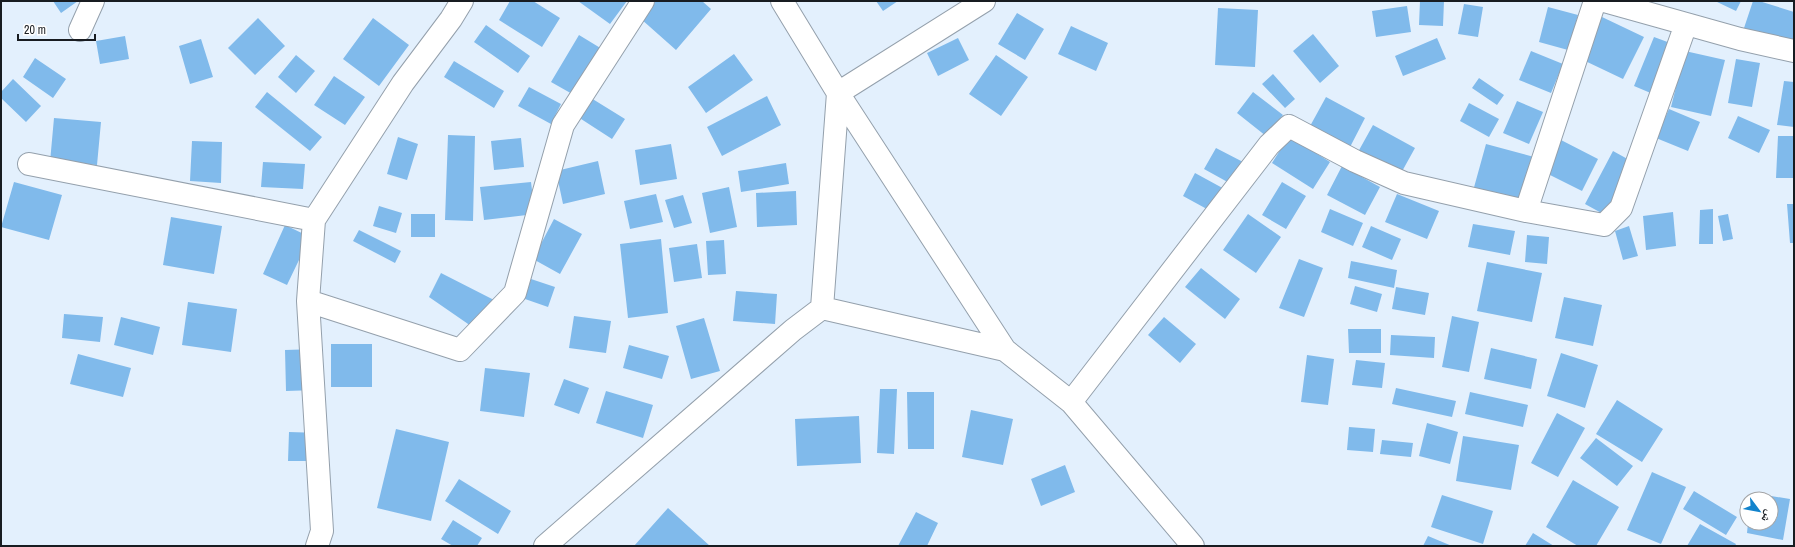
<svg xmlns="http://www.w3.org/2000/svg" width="1795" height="547" viewBox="0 0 1795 547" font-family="'Archivo Narrow','Noto Naskh Arabic',sans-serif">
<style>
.building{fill:#80baeb}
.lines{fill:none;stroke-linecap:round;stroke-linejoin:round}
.minor-casing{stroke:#94a0ac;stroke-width:24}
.minor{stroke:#fff;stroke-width:22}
</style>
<rect width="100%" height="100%" fill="#e3f0fd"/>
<path class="building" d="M53 1H78L61 13Z
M510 1H533L560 18 542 47 499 20Z
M578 1H627L610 24Z
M656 1H702L711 9 676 50 641 19Z
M876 1H898L883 11Z
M1420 1H1444L1443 26 1419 25Z
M1715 1H1741L1736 11Z
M1753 1H1759L1794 12V43L1744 28Z
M1464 4 1483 7 1478 37 1458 34Z
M1407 6 1411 32 1376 37 1372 11Z
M1548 7 1578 15 1568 50 1539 42Z
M1218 8 1258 10 1255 67 1215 65Z
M1017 13 1044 29 1025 60 998 44Z
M1602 17 1644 37 1623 79 1581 59Z
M258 18 285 46 255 75 228 48Z
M373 18 409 45 379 86 343 59Z
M486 25 530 56 518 73 474 42Z
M1071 26 1108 43 1096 71 1058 54Z
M1313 34 1339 66 1320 83 1293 51Z
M579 35 602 49 574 95 551 82Z
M125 36 129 59 100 64 96 41Z
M1654 37 1673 44 1653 94 1634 86Z
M958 38 969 60 938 76 927 53Z
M1437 38 1446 59 1403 76 1395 56Z
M201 39 213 77 190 84 179 46Z
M1531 51 1563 64 1551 93 1519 80Z
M1685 51 1725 60 1711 116 1671 107Z
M734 54 753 80 706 113 688 87Z
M296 55 315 71 296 93 278 77Z
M996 55 1028 77 1001 116 969 94Z
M35 58 66 79 53 98 23 77Z
M1736 59 1760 63 1752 107 1728 103Z
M454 61 504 91 494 108 444 77Z
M1273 74 1295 99 1285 108 1262 84Z
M334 76 365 97 345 125 314 105Z
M1479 78 1504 95 1497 105 1472 88Z
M13 79 41 106 26 122 1 98V92Z
M1784 81 1794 82V127L1777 125Z
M529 87 561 104 551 124 518 106Z
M267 92 322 137 310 151 255 107Z
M1253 92 1283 115 1266 136 1237 113Z
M767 96 781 125 722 156 707 127Z
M1326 97 1365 118 1349 149 1309 128Z
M591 98 625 119 612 139 578 117Z
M1517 101 1543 112 1529 144 1503 133Z
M1469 103 1499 119 1489 137 1460 121Z
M1669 109 1700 122 1688 151 1656 138Z
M1738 116 1770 130 1759 153 1728 138Z
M54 118 101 122 97 165 50 162Z
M1373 125 1415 148 1400 175 1358 152Z
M448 135 475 136 473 221 445 220Z
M1289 136 1330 162 1313 189 1272 163Z
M1778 136H1794V178H1776Z
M398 137 418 144 407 180 387 174Z
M521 138 524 167 494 170 491 141Z
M1561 140 1598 159 1582 191 1544 172Z
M192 141 222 142 221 183 190 181Z
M671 144 677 179 640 185 635 150Z
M1486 144 1534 157 1521 203 1473 191Z
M1216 148 1245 163 1233 185 1204 169Z
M1613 151 1633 162 1605 215 1585 204Z
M598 161 605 194 563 204 556 171Z
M263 162 305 164 303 189 261 187Z
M786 163 789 184 741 192 738 171Z
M1342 166 1380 187 1365 215 1327 195Z
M1195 173 1228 191 1216 214 1183 196Z
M14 182 62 195 49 240 1 227Z
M531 182 535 214 484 220 480 187Z
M1282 182 1306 196 1286 229 1262 215Z
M729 187 737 227 710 233 702 193Z
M796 191 797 225 757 227 756 193Z
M656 194 663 222 630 229 624 201Z
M1397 194 1439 211 1427 239 1385 222Z
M683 195 692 223 674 228 665 200Z
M1787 204H1794V243H1790Z
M379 206 402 213 396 233 373 226Z
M1330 209 1363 223 1353 246 1321 232Z
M1713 209V244H1699L1700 210Z
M1673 212 1676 246 1646 250 1643 216Z
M411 214H435V237H411Z
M1248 214 1281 237 1256 273 1223 250Z
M1728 214 1733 239 1723 241 1718 216Z
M171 217 222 226 214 274 163 265Z
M554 219 582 234 560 274 533 259Z
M1473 224 1515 231 1510 255 1468 247Z
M285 225 310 237 287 285 263 274Z
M1371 226 1401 239 1392 260 1362 247Z
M1629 226 1638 256 1623 260 1615 231Z
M359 230 401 251 395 263 353 241Z
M1527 235 1549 237 1547 264 1525 262Z
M661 239 668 313 628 318 620 244Z
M724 240 726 274 708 275 706 241Z
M697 244 702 278 674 282 669 248Z
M1299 259 1323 268 1304 317 1279 308Z
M1351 261 1397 270 1394 288 1348 278Z
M1487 262 1542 273 1532 322 1477 311Z
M1201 268 1240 299 1225 319 1185 287Z
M441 273 494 300 471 326 429 297Z
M531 279 555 287 548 307 525 299Z
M1355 286 1382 294 1377 312 1350 304Z
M1396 287 1429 293 1425 315 1392 309Z
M736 291 777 294 775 324 733 321Z
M1564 297 1602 305 1593 346 1555 338Z
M188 302 237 309 231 352 182 345Z
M64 314 103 317 100 342 62 338Z
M574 316 611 321 606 353 569 348Z
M1452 316 1479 322 1469 372 1442 367Z
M121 317 160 327 153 355 114 345Z
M1164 317 1196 344 1180 363 1148 335Z
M704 318 720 371 691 379 676 326Z
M1348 329H1381V353H1349Z
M1391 335 1435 337 1434 358 1390 355Z
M331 344H372V387H331Z
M629 345 669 356 662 379 623 368Z
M1491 348 1537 359 1531 389 1484 379Z
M316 349 317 390 286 391 285 350Z
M1561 353 1598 365 1585 408 1547 396Z
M78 354 131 368 123 397 70 384Z
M1307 355 1334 359 1328 405 1301 402Z
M1356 360 1385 363 1382 388 1352 385Z
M485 368 530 373 524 417 480 411Z
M564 379 589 388 579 414 554 405Z
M1396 388 1456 401 1452 417 1392 404Z
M880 389H897L894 454 877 453Z
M606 391 653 405 643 438 596 423Z
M907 392H934V449H908Z
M1470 392 1528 405 1523 427 1465 414Z
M1617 400 1663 429 1642 462 1596 434Z
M971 410 1013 419 1003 465 962 457Z
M1557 413 1585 428 1558 477 1531 463Z
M859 416 861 463 797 466 795 419Z
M1427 423 1458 432 1450 464 1419 456Z
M1349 427 1375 429 1373 452 1347 450Z
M396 429 449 442 431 521 377 508Z
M289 432 321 433V461H288Z
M1463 436 1519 445 1511 490 1456 481Z
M1596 438 1633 466 1617 486 1580 458Z
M1382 440 1413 443 1411 457 1380 454Z
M1065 465 1075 492 1041 506 1031 479Z
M1652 472 1686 487 1661 544 1627 530Z
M459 479 511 511 498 534 445 501Z
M1573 480 1619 507 1596 546H1578L1546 527Z
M1694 491 1737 517 1726 535 1683 509Z
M1753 493 1790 499 1783 540 1747 533 1748 523H1771V499H1753Z
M1442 495 1493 511 1483 544 1431 527Z
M668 508 710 546H634Z
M916 512 938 523 927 546H898Z
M453 520 482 538 477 546H453L441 539Z
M1700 524 1736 544 1735 546H1687Z
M1533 533 1554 546H1525Z
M1428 536 1452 546H1423Z"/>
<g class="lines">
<defs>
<path id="minor" d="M782 1 838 93 1005 350 1071 402 1193 546
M984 1 838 93 822 308 1005 350
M1604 1 1740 39 1794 51
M80 30 93 1
M29 164 314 220
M1526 211 1595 1
M308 301 460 350 515 293 563 125 643 1
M1071 402 1269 145 1289 126 1355 161 1404 183 1526 211 1604 225 1621 208 1686 24
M317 546 322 531 308 301 314 220 403 83 451 19 462 1
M545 546 793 330 822 308"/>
</defs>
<use href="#minor" class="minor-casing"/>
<use href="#minor" class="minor"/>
</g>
<rect width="1795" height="547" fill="none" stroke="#181c21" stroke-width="4"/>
<g transform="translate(1759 511) rotate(122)"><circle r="19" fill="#ffffff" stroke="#a3a4a6"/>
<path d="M0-3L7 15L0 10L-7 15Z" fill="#1283cc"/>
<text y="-6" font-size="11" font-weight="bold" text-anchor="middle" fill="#181c21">ش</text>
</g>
<path d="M18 34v6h77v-6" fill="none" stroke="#181c21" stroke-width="2"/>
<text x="24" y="34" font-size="12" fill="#181c21" stroke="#ffffff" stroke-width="3" paint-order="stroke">20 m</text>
</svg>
